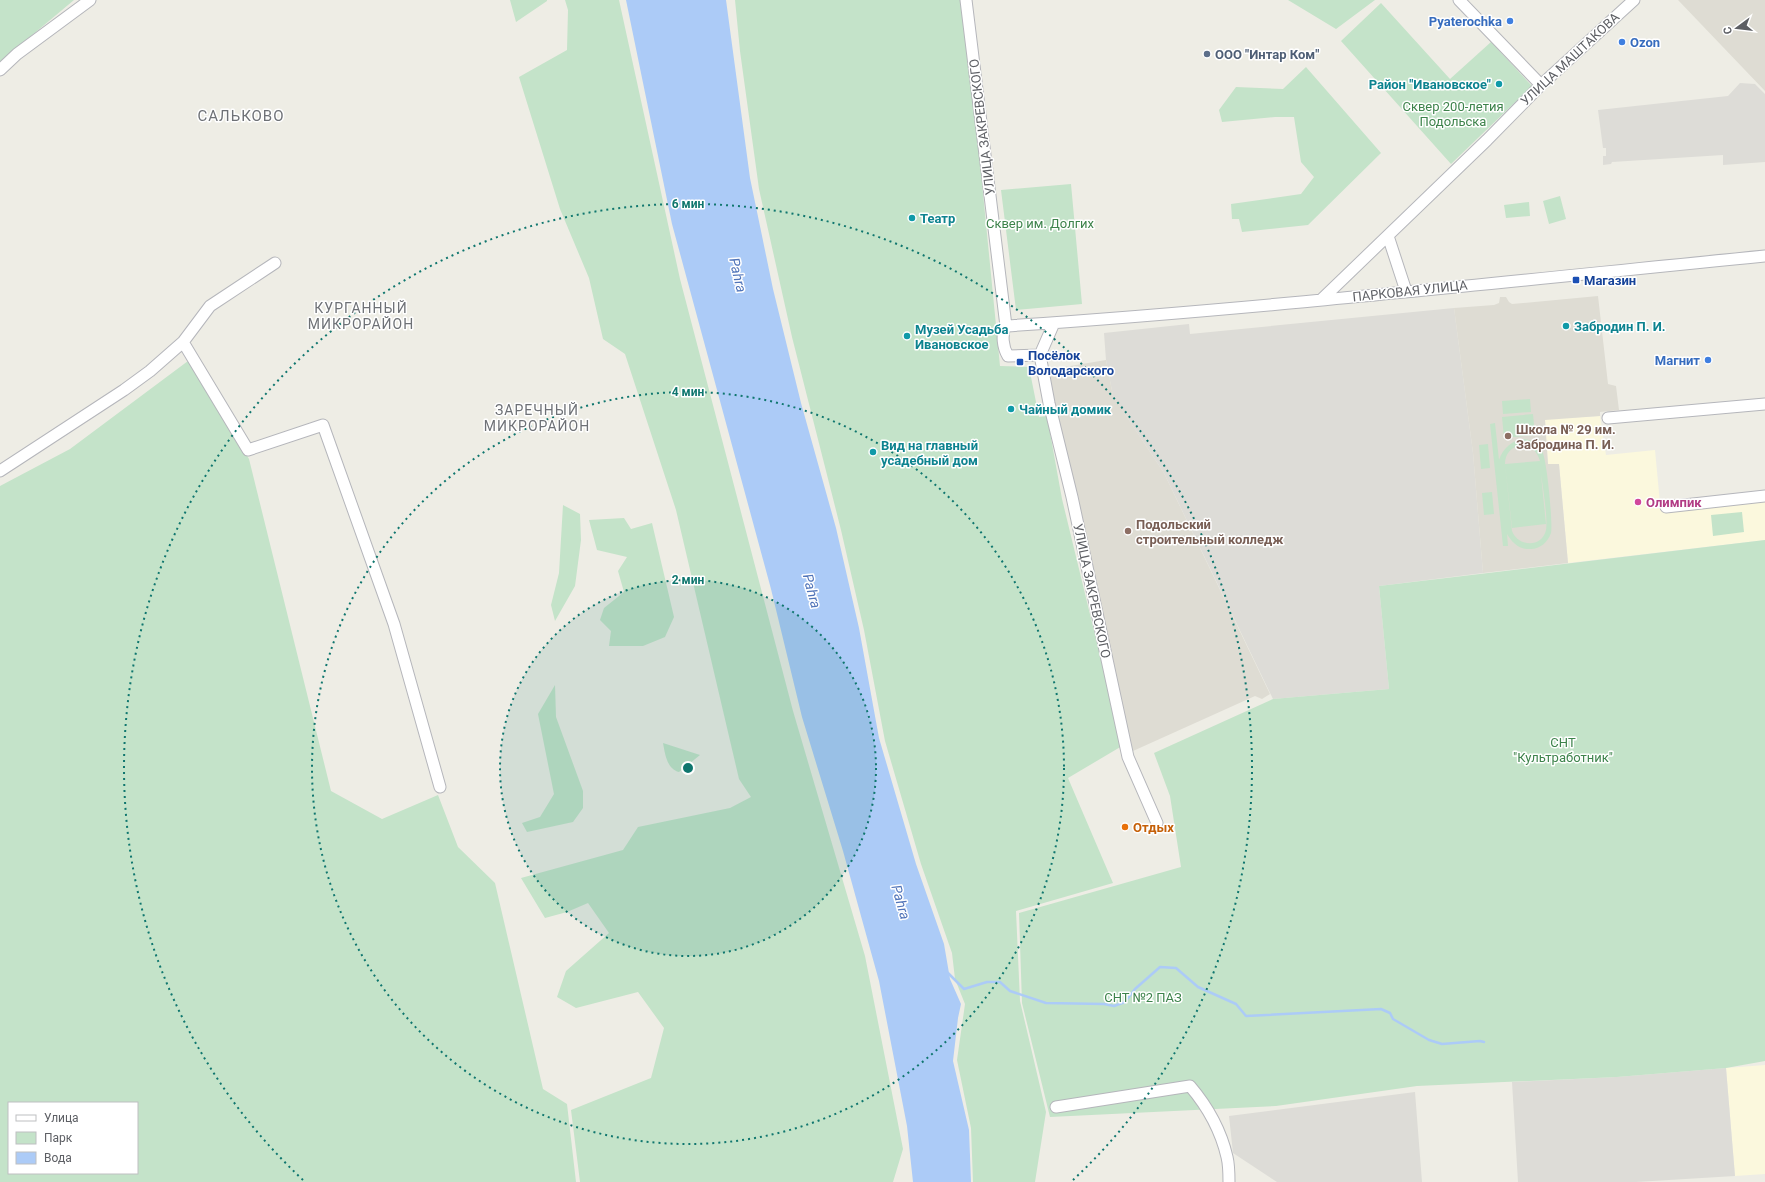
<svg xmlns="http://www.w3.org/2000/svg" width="1765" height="1182" viewBox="0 0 1765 1182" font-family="Roboto,sans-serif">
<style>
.commercial{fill:#fbf8dd}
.industrial{fill:#dddcd7}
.education{fill:#dedcd3}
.green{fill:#c4e3c9;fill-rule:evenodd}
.water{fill:#accbf7}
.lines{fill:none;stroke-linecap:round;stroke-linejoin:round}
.stream{stroke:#accbf7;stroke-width:2.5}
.minor-casing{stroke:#b5b6bb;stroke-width:13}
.minor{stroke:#fff;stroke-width:11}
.ring{fill:none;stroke:#0f766e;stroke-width:2;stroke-dasharray:2 4}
.shop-dot{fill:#3f7fe0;stroke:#fff;stroke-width:1.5}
.service-dot{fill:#5c6f8a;stroke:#fff;stroke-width:1.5}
.culture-dot{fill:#0f9aa8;stroke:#fff;stroke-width:1.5}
.transit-dot{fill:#1a4fb4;stroke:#fff;stroke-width:1.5}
.education-dot{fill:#8d6e63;stroke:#fff;stroke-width:1.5}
.hotel-dot{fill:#d1479c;stroke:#fff;stroke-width:1.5}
.food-dot{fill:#e8710a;stroke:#fff;stroke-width:1.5}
.labels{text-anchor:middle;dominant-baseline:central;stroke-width:3;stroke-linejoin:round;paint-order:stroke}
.shop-label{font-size:13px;font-weight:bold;fill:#366cbe;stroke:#fff;text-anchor:end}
.service-label{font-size:13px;font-weight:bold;fill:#4e5e75;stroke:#fff;text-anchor:start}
.street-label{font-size:13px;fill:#5d5f64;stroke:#fff}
.culture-label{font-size:13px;font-weight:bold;fill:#0d838f;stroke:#fff;text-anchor:start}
.park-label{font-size:13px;fill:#3d834b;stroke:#fff}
.transit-label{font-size:13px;font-weight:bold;fill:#164399;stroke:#fff;text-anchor:start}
.education-label{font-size:13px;font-weight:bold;fill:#785e54;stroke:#fff;text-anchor:start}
.hotel-label{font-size:13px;font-weight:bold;fill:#b23c85;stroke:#fff;text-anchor:start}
.food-label{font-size:13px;font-weight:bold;fill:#c56008;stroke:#fff;text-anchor:start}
.water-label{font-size:14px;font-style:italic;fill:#5074b9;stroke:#fff}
.neighbourhood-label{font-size:14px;letter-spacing:1px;fill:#6e7176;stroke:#fff}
.quarter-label{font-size:15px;letter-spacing:1px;fill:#6e7176;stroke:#fff}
.centre{fill:#0f766e;stroke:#fff;stroke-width:2}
.ring-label{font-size:12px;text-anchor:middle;font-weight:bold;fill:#0f766e;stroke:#fff;stroke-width:3;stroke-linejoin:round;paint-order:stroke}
</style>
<rect width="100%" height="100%" fill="#eeede5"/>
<path class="commercial" d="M1600 416 1606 455 1655 450 1660 503 1765 500V540L1568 563 1559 464 1548 465 1545 419Z
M1765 1065V1174L1735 1176 1726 1068Z"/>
<path class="industrial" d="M1740 83 1755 84 1765 94V162L1723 165V155L1612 162 1611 164 1603 165V156H1606V148H1603L1598 110 1728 96Z
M1454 308 1473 453 1483 573 1379 586 1389 689 1273 699 1164 473 1113 396 1106 360 1104 333 1189 324 1190 334Z
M1726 1068 1735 1176 1636 1182H1518L1512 1082 1617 1077Z
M1415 1092 1422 1182H1277L1233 1153 1229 1116Z"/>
<path class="education" d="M1678 0H1765V91Z
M1598 296 1608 384 1616 386 1619 410 1600 412V416L1545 420 1548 464H1559L1568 563 1483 573 1473 453 1454 308 1494 305 1499 303 1500 297H1506L1509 302 1512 304Z
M1106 360 1113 396 1164 473 1270 694 1262 699 1255 696 1133 751 1046 370Z"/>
<path class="green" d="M0 0H74L0 62Z
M510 0H547V1L516 22Z
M565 0H619L680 279 793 711 865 956 903 1149 893 1182H580L571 1110 651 1078 664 1028 638 992 576 1008 557 997 566 971 609 933 588 903 567 912 545 918 521 878 623 850 638 827 730 808 751 797 739 779 676 510 625 354 603 339 589 278 560 209 519 77 567 50 568 10Z
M735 0H964L1000 366 1029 367 1039 417 1047 416 1062 499 1122 746 1068 778 1113 883 1016 911 1020 1001 1046 1112 1035 1182H973L971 1128 957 1060 965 1004 955 979 952 953 921 864 885 741 864 630 841 530 792 337 759 189 740 51Z
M1288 0H1375L1336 29Z
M1381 3 1450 79 1491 42 1532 86 1451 164 1341 41Z
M1306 67 1381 153 1308 225 1242 232 1239 219H1232L1231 204 1301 194 1314 177 1301 162 1294 117H1275L1222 122 1219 110 1236 87 1283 89Z
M1071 184 1082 304 1016 310 1001 190Z
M1560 196 1566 219 1549 224 1543 201Z
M1529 202 1530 216 1506 218 1504 205Z
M188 361 249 459 331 791 382 819 438 795 458 847 495 883 543 1089 567 1104 576 1182H0V486L70 449ZM9 1103H137V1173H9Z
M1530 399 1531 412 1503 414 1502 401Z
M1533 414 1535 435 1504 438 1502 417Z
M1495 423 1499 460C1505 441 1529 429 1542 451 1547 459 1553 524 1551 533 1548 542 1540 549 1531 549 1520 550 1512 543 1507 534L1508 546H1503L1490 424ZM1521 445C1531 445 1537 451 1540 461L1505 464 1512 528 1546 524 1541 475C1543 486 1548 521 1546 530 1542 548 1518 547 1512 531L1505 464C1505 454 1511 447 1521 445Z
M1488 444 1490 468 1481 469 1479 445Z
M1492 492 1494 514 1484 515 1482 493Z
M563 505 580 514 581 540 575 586 555 621 551 605 559 573Z
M1742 512 1744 532 1713 536 1711 515Z
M624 518 631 529 652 523 674 617 665 637 643 646H609L611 631 600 620 604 608 624 592 618 571 627 557 597 550 589 520Z
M1765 540V1061L1726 1068 1617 1077 1417 1086 1276 1106 1050 1117 1022 1003 1019 913 1181 867 1170 796 1154 753 1273 699 1389 689 1379 586Z
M555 685 556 717 583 791V808L573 822 527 832 522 823 540 817 554 794 538 714Z
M663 743 700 755 679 772C667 769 665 754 663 743Z"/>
<path class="water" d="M626 0H726L750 178 773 289 801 403 836 528 859 628 879 738 916 864 944 944 950 979 961 1004 958 1018 953 1061 969 1130 971 1182H913L907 1126 879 981 843 851 802 717 771 589 672 224Z"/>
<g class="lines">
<path class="stream" d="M948 973 964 989 987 982H1000L1010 991 1046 1003 1104 1004 1114 1006 1125 1002 1135 989 1160 967 1176 968 1198 987 1236 1004 1246 1016 1381 1009 1390 1013 1393 1019 1429 1040 1442 1044 1480 1041 1484 1042"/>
<defs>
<path id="minor" d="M966 0 1006 326
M1459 0 1541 85
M0 70 17 54 90 0
M1388 236 1406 291
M1321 300 1487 140 1541 85 1634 0
M1054 323 1040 355 1008 356C1003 348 1001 334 1006 326 1259 309 1512 281 1765 256
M183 342 248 450 323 425 394 624 440 787
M1040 355 1049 403 1072 497 1128 757 1157 823
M1608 418 1765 404
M0 471 124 390 150 371 183 342 210 306 275 263
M1666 507 1765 496
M1056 1107 1190 1086C1207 1106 1221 1131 1227 1157 1229 1165 1229 1174 1229 1182"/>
</defs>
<use href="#minor" class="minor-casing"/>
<use href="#minor" class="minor"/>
</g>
<circle cx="688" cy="768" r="188" fill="#0f766e" fill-opacity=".12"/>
<g class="ring">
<circle cx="688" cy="768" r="188"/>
<circle cx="688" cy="768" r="376"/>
<path d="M303 1180A564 564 0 1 1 1073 1180"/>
</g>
<g class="shop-dot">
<circle cx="1510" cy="21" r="4"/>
<circle cx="1622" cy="42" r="4"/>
<circle cx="1708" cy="360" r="4"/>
</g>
<circle class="service-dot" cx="1207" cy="54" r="4"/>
<g class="culture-dot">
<circle cx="1499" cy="84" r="4"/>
<circle cx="912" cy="218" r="4"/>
<circle cx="1566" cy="326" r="4"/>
<circle cx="907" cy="336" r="4"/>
<circle cx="1011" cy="409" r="4"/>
<circle cx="873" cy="452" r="4"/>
</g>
<g class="transit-dot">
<rect x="1572" y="276" width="8" height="8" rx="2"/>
<rect x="1016" y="358" width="8" height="8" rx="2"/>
</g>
<g class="education-dot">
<circle cx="1508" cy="436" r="4"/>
<circle cx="1128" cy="531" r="4"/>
</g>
<circle class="hotel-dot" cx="1638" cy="502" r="4"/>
<circle class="food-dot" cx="1125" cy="827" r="4"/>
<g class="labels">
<g class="shop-label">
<text x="1502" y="21">Pyaterochka</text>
<text x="1630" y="42" text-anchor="start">Ozon</text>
<text x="1700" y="360">Магнит</text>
</g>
<g class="service-label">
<text x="1215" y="54">ООО "Интар Ком"</text>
</g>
<g class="street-label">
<text transform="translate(1570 59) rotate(-43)">УЛИЦА МАШТАКОВА</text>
<text transform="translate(982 127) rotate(-97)">УЛИЦА ЗАКРЕВСКОГО</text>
<text transform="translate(1410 291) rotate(-6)">ПАРКОВАЯ УЛИЦА</text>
<text transform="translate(1092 591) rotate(78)">УЛИЦА ЗАКРЕВСКОГО</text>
</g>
<g class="culture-label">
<text x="1491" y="84" text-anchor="end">Район "Ивановское"</text>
<text x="920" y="218">Театр</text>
<text x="1574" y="326">Забродин П. И.</text>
<text x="915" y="329">Музей Усадьба<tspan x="915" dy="15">Ивановское</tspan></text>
<text x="1019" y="409">Чайный домик</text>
<text x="881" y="445">Вид на главный<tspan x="881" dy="15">усадебный дом</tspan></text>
</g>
<g class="park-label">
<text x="1453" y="106">Сквер 200-летия<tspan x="1453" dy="15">Подольска</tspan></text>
<text x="1040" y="223">Сквер им. Долгих</text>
<text x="1563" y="742">СНТ<tspan x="1563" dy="15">"Культработник"</tspan></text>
<text x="1143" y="997">СНТ №2 ПАЗ</text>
</g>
<g class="transit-label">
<text x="1584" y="280">Магазин</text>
<text x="1028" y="355">Посёлок<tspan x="1028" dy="15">Володарского</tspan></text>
</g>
<g class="education-label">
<text x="1516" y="429">Школа № 29 им.<tspan x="1516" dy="15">Забродина П. И.</tspan></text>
<text x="1136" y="524">Подольский<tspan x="1136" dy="15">строительный колледж</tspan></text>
</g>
<g class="hotel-label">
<text x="1646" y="502">Олимпик</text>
</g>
<g class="food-label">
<text x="1133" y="827">Отдых</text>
</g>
<g class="water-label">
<text transform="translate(738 275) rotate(77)">Pahra</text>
<text transform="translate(812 591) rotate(75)">Pahra</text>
<text transform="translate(901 902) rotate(74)">Pahra</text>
</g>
<g class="neighbourhood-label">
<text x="361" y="308">КУРГАННЫЙ<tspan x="361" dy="16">МИКРОРАЙОН</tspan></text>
<text x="537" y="410">ЗАРЕЧНЫЙ<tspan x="537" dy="16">МИКРОРАЙОН</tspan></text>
</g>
<g class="quarter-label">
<text x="241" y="116">САЛЬКОВО</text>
</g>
</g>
<circle cx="688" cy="768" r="6" class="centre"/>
<g class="ring-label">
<text x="688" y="208">6 мин</text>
<text x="688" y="396">4 мин</text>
<text x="688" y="584">2 мин</text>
</g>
<rect x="8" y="1102" width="130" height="72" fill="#ffffff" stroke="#bebfc1"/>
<rect x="16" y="1115" width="20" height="6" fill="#ffffff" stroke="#bebfc1"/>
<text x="44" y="1122" font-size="12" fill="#5d5f64">Улица</text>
<rect x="16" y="1132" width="20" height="12" fill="#c4e3c9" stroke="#bebfc1"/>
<text x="44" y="1142" font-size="12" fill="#5d5f64">Парк</text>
<rect x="16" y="1152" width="20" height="12" fill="#accbf7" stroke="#bebfc1"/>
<text x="44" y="1162" font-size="12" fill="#5d5f64">Вода</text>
<g transform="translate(1737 28) rotate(255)" stroke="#ffffff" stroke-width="3" paint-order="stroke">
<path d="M0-3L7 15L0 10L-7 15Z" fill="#5d5f64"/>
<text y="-6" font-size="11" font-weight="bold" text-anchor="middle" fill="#5d5f64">С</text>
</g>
</svg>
